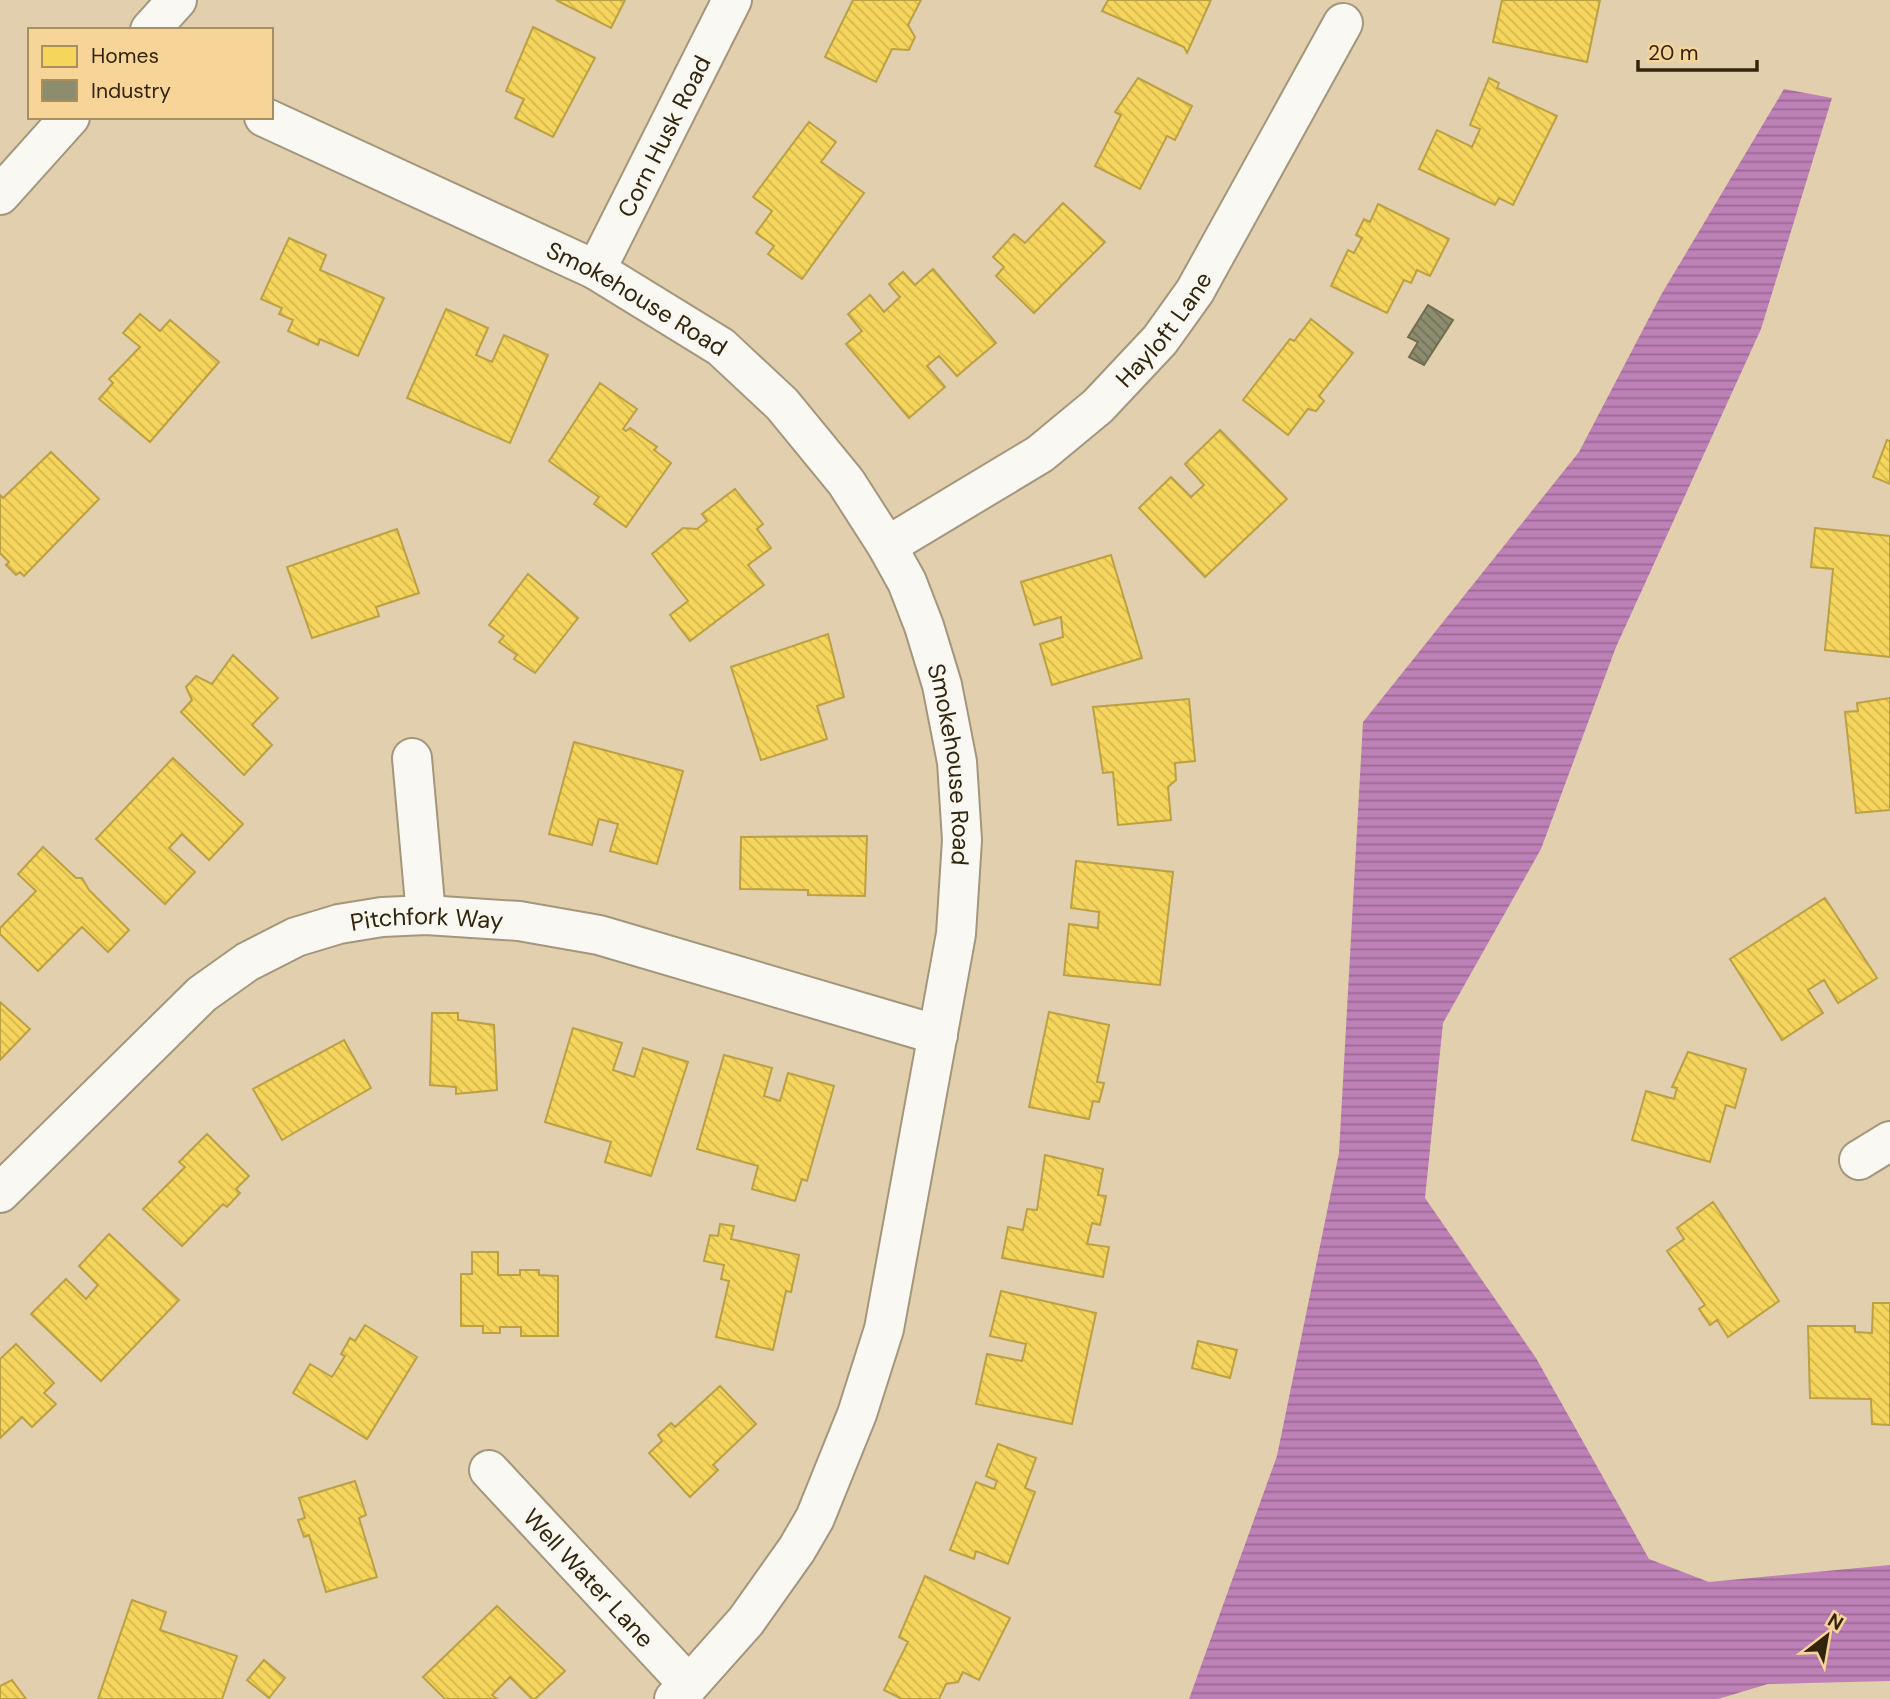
<svg xmlns="http://www.w3.org/2000/svg" width="1890" height="1699" viewBox="0 0 1890 1699" font-family="'DM Sans',sans-serif">
<style>
.water{fill:url(#water-rules)}
.homes{fill:url(#homes-back-hatch);stroke:#bba044;stroke-width:2}
.industry{fill:url(#industry-back-hatch);stroke:#716d51;stroke-width:2}
.lines{fill:none;stroke-linecap:round;stroke-linejoin:round}
.minor-casing{stroke:#a4967c;stroke-width:42}
.minor{stroke:#faf8f3;stroke-width:38}
.labels{text-anchor:middle;dominant-baseline:central;stroke-width:7;stroke-linejoin:round;paint-order:stroke}
.street-label{font-size:24px;fill:#32250c;stroke:#f7d598}
</style>
<defs>
<pattern id="water-rules" width="6" height="5" patternUnits="userSpaceOnUse" patternTransform="scale(1.75)"><rect width="6" height="5" fill="#bd81b7"/><path d="M0 2.5h6" fill="none" stroke="#9a6993"/></pattern>
<pattern id="homes-back-hatch" width="6" height="6" patternUnits="userSpaceOnUse" patternTransform="scale(1.75)"><rect width="6" height="6" fill="#f6d55c"/><path d="M-1 5l2 2M0 0l6 6M5-1l2 2" fill="none" stroke="#d3b74f"/></pattern>
<pattern id="industry-back-hatch" width="6" height="6" patternUnits="userSpaceOnUse" patternTransform="scale(1.75)"><rect width="6" height="6" fill="#8c8c6e"/><path d="M-1 5l2 2M0 0l6 6M5-1l2 2" fill="none" stroke="#737259"/></pattern>
</defs>
<rect width="100%" height="100%" fill="#e1cfae"/>
<path class="water" d="M1784 89 1832 98 1761 329 1616 647 1541 849 1443 1023 1425 1198 1536 1358 1649 1559 1709 1582 1890 1565V1681L1768 1684 1718 1699H1189L1277 1456 1339 1153 1363 722 1579 452 1661 295Z"/>
<path class="homes" d="M556 0H625L611 28Z
M853 0H921L908 25 915 37 909 50 892 49 876 82 825 57Z
M1108 0H1211L1187 53 1184 47 1102 11Z
M1502 0H1600L1587 62 1493 42Z
M533 27 595 58 553 137 515 118 524 99 506 91Z
M1138 78 1192 106 1175 140 1167 136 1140 189 1095 166 1121 115 1115 112Z
M1489 78 1499 83 1497 88 1557 116 1513 205 1499 198 1495 205 1419 169 1437 130 1472 147 1480 129 1470 125Z
M809 122 836 142 821 162 864 193 802 279 768 254 774 246 756 233 772 211 753 197Z
M1063 203 1105 242 1034 313 996 276 1004 267 993 257 1014 234 1025 243Z
M1378 204 1449 239 1430 276 1417 270 1411 283 1404 280 1387 313 1331 286 1348 250 1354 253 1362 238 1356 235 1364 219 1370 222Z
M289 238 326 255 320 270 384 298 358 356 320 339 318 345 288 331 293 320 279 314 282 308 261 299Z
M933 269 996 343 957 376 939 356 927 366 945 387 909 418 846 344 862 331 848 314 870 295 884 312 900 297 889 284 903 272 915 285Z
M446 309 488 328 476 355 492 362 504 335 548 355 510 443 407 398Z
M140 314 160 331 170 320 219 362 150 442 99 399 113 383 109 379 140 347 123 333Z
M1311 319 1353 353 1319 396 1324 401 1316 411 1308 409 1288 435 1243 400 1290 339 1294 341Z
M600 383 637 409 623 429 626 431 630 428 657 447 654 450 671 463 626 527 594 504 599 497 549 461Z
M1220 430 1287 499 1205 577 1139 508 1171 477 1191 497 1204 485 1185 464Z
M1887 440 1890 441V484L1873 477Z
M51 452 99 499 24 576 20 572 16 575 6 565 9 562 0 553V495L3 498Z
M735 489 763 524 757 529 771 548 748 565 764 585 690 641 670 615 688 601 652 554 683 528 697 529 707 521 702 514Z
M1815 528 1890 536V657L1825 650 1833 569 1811 567Z
M397 529 419 593 376 607 379 616 312 638 287 567Z
M1111 555 1142 658 1052 685 1040 644 1063 637 1061 617 1034 625 1021 582Z
M528 574 578 618 535 673 514 659 517 655 499 642 504 636 489 625Z
M828 634 844 697 817 706 827 739 761 760 731 667Z
M233 655 278 698 252 725 272 745 244 775 181 712 192 700 186 687 196 676 212 684Z
M1890 698V810L1856 813 1845 712 1858 711 1857 703Z
M1189 699 1195 761 1175 763 1176 780 1168 787 1171 820 1118 825 1113 772 1103 773 1093 707Z
M574 742 683 771 657 864 610 851 618 824 599 819 592 845 549 834Z
M173 758 243 824 209 860 182 834 169 848 195 872 165 904 96 839Z
M867 836 865 896 808 895V890L740 889 741 837Z
M43 847 76 878H82L89 890 129 930 108 952 82 927 38 971 0 934V928L36 891 18 874Z
M1076 861 1173 872 1160 985 1064 975 1069 924 1098 928 1099 912 1071 908Z
M1825 898 1877 978 1838 1003 1824 980 1808 990 1823 1013 1782 1040 1730 959Z
M0 1002 30 1029 0 1060Z
M1049 1012 1109 1025 1097 1082 1104 1083 1099 1102 1093 1101 1089 1119 1029 1107Z
M432 1013H458V1020L494 1025 497 1090 456 1094V1087L430 1085Z
M573 1028 622 1043 613 1070 634 1077 643 1048 688 1062 651 1176 605 1162 611 1142 545 1122Z
M344 1040 371 1088 282 1140 253 1089Z
M1688 1052 1746 1069 1735 1108 1726 1105 1710 1162 1632 1140 1646 1091 1674 1099 1677 1088 1672 1087Z
M724 1055 772 1068 764 1096 780 1101 788 1073 834 1086 807 1181 802 1179 795 1201 752 1189 758 1166 697 1149Z
M207 1134 249 1176 236 1189 240 1193 227 1207 223 1204 182 1246 143 1209 185 1167 179 1162Z
M1045 1155 1103 1169 1098 1195 1106 1196 1100 1225 1092 1223 1087 1244 1109 1247 1103 1277 1002 1258 1008 1227 1023 1230 1027 1209 1037 1210Z
M1713 1202 1779 1301 1728 1337 1717 1320 1710 1325 1699 1309 1705 1305 1667 1251 1684 1239 1677 1228Z
M720 1224 734 1226 731 1239 799 1255 791 1292 786 1291 773 1350 716 1337 729 1281 721 1279 724 1265 704 1261 710 1235 718 1236Z
M109 1234 179 1300 101 1381 31 1314 66 1279 86 1299 98 1285 79 1266Z
M472 1252H498V1275H520V1270H539V1275L558 1276V1336H521V1327H500V1333H483V1326H461V1274H472Z
M1001 1291 1096 1313 1072 1424 976 1404 987 1354 1022 1361 1026 1344 990 1336Z
M1873 1303H1890V1425L1872 1424 1871 1399 1810 1398 1808 1326H1855V1332L1872 1333Z
M365 1325 417 1357 367 1439 293 1393 310 1364 332 1377 345 1356 341 1354 350 1338 355 1341Z
M1198 1341 1237 1350 1230 1378 1192 1368Z
M16 1344 54 1383 44 1393 56 1404 32 1427 22 1417 0 1438V1359Z
M720 1386 756 1424 713 1465 718 1470 690 1497 649 1453 662 1441 658 1435 671 1423 675 1427Z
M998 1444 1036 1458 1025 1488 1035 1492 1008 1564 976 1551 974 1559 950 1550 976 1482 994 1489 997 1481 986 1476Z
M355 1481 366 1515 359 1518 377 1577 326 1592 309 1535 304 1537 298 1520 305 1518 299 1498Z
M925 1576 1010 1618 979 1680 963 1672 958 1682 946 1684 939 1699H902L884 1690 908 1642 899 1637Z
M132 1600 166 1612 160 1630 237 1656 222 1699H98Z
M497 1606 565 1671 535 1699H532L510 1677 492 1695 497 1699H445L423 1677Z
M264 1660 285 1678 269 1698 247 1680Z
M12 1680 26 1699H0V1686Z"/>
<path class="industry" d="M1428 305 1453 320 1424 365 1409 357 1418 342 1408 337Z"/>
<g class="lines">
<defs>
<g id="minor">
<path d="M150 30 177 0"/>
<path id="s1" d="M264 117 596 270 721 347 782 404 846 482 887 546 907 582 924 626 942 685 957 762 962 840 956 934 884 1329 857 1414 815 1518 797 1549 746 1621 689 1685 674 1699"/>
<path d="M0 195 70 117"/>
<path id="s2" d="M596 270 732 0"/>
<path id="s3" d="M887 546 1040 454 1098 406 1160 340 1195 291 1343 23"/>
<path d="M412 758 426 915"/>
<path d="M1859 1160 1890 1141"/>
<path id="s4" d="M0 1193 202 994 247 962 296 937 339 924 382 917 426 915 519 921 599 935 938 1035"/>
<path id="s5" d="M489 1470 689 1685"/>
</g>
</defs>
<use href="#minor" class="minor-casing"/>
<use href="#minor" class="minor"/>
</g>
<g class="labels">
<g class="street-label">
<text stroke="none"><textPath href="#s2" startOffset="150">Corn Husk Road</textPath></text>
<text stroke="none"><textPath href="#s1" startOffset="415">Smokehouse Road</textPath></text>
<text stroke="none"><textPath href="#s3" startOffset="355">Hayloft Lane</textPath></text>
<text stroke="none"><textPath href="#s1" startOffset="1003">Smokehouse Road</textPath></text>
<text stroke="none"><textPath href="#s4" startOffset="527">Pitchfork Way</textPath></text>
<text stroke="none"><textPath href="#s5" startOffset="147">Well Water Lane</textPath></text>
</g>
</g>
<rect x="28" y="28" width="245" height="91" fill="#f7d598" stroke="#a88f60" stroke-width="2"/>
<rect x="42" y="46" width="35" height="21" fill="#f6d55c" stroke="#a88f60" stroke-width="2"/>
<text x="91" y="63" font-size="21" fill="#32250c">Homes</text>
<rect x="42" y="80" width="35" height="21" fill="#8c8c6e" stroke="#a88f60" stroke-width="2"/>
<text x="91" y="98" font-size="21" fill="#32250c">Industry</text>
<g transform="translate(1827 1636) rotate(31)" stroke="#f7d598" stroke-width="5" paint-order="stroke">
<path d="M0-5L12 26L0 18L-12 26Z" fill="#32250c"/>
<text y="-10" font-size="19" font-weight="bold" text-anchor="middle" fill="#32250c">N</text>
</g>
<path d="M1638 60v10h119v-10" fill="none" stroke="#32250c" stroke-width="3.5"/>
<text x="1648" y="60" font-size="21" fill="#32250c" stroke="#f7d598" stroke-width="5" paint-order="stroke">20 m</text>
</svg>
